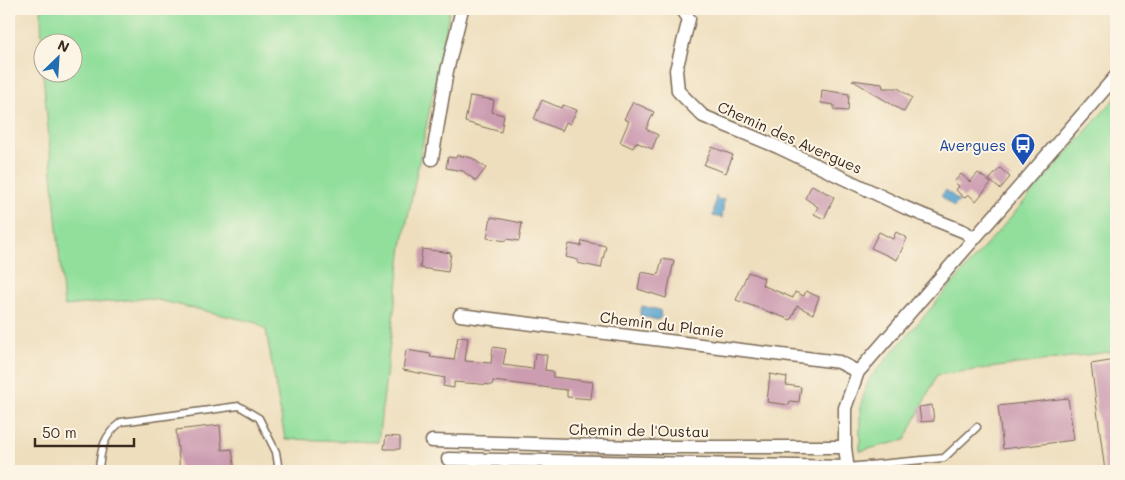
<svg xmlns="http://www.w3.org/2000/svg" width="1125" height="480" viewBox="0 0 1125 480" font-family="Mali,sans-serif">
<style>
.green{fill:#92df9c;stroke:#66845d}
.water{fill:#55a2ce;stroke:#486676}
.building{fill:#cc9cb1}
.lines{fill:none;stroke-linecap:round;stroke-linejoin:round}
.service-casing{stroke:#7a6956;stroke-width:9}
.minor-casing{stroke:#7a6956;stroke-width:15}
.service{stroke:#fff;stroke-width:6}
.minor{stroke:#fff;stroke-width:12}
.labels{text-anchor:middle;dominant-baseline:central;stroke-width:4;stroke-linejoin:round;paint-order:stroke}
.street-label{font-size:15px;fill:#3b2a1e;stroke:#fcf5e5}
.transit-label{font-size:15px;fill:#164399;stroke:#fcf5e5;text-anchor:end}
</style>
<rect width="100%" height="100%" fill="#fcf5e5"/>
<filter id="ink" filterUnits="userSpaceOnUse"><feTurbulence type="fractalNoise" baseFrequency=".02" numOctaves="2"/><feDisplacementMap in="SourceGraphic" scale="10" xChannelSelector="R" yChannelSelector="G"/><feConvolveMatrix kernelMatrix="1 2 1 2 8 2 1 2 1" color-interpolation-filters="sRGB"/></filter>
<filter id="wash" filterUnits="userSpaceOnUse"><feTurbulence type="fractalNoise" baseFrequency=".0096" numOctaves="4" result="noise"/><feDisplacementMap in="SourceGraphic" scale="20" xChannelSelector="R" yChannelSelector="G"/><feGaussianBlur stdDeviation="1.12" result="paint"/><feColorMatrix in="noise" values="0 0 0 0 0 0 0 0 0 0 0 0 0 0 0 0 0 1.4 0 .05"/><feComposite in="paint" operator="in"/></filter>
<g filter="url(#wash)">
<rect width="100%" height="100%" fill="#eedebd"/>
<path class="green" d="M41 9H450L402 246 378 442 285 439 266 330 257 323 149 298 64 306 43 73 72 72V42H42V54Z
M1116 97V351L937 375 905 440 860 451V407L869 379Z"/>
<path class="water" d="M946 190 959 201 954 207 941 196Z
M716 195 717 199 724 200 722 218 713 216Z
M642 306 660 310 661 317 658 320 640 316Z"/>
<g id="blocks">
<path class="building" d="M852 80 882 84 883 88H898L912 98 904 112Z
M822 90 849 94 848 111 834 110V105L821 103Z
M470 96 494 100 492 112 504 115 501 132 465 122Z
M542 100 561 108 563 105 577 110 570 124 566 122 562 131 534 119Z
M633 102 654 112 646 129 658 135 652 149 636 142 633 148 620 142 629 121 624 119Z
M712 147 733 155 726 173 704 165Z
M457 155 472 158 486 168 476 181 463 171 446 168 448 157 456 158Z
M1000 168 1010 177 1000 189 989 180Z
M978 173 991 183 976 201 968 194 964 198 956 190 959 186 954 182 961 174 970 182Z
M812 185 834 197 824 219 814 214 818 207 805 198Z
M491 217 522 223 519 241 507 239 506 241 487 238Z
M879 232 893 239 896 232 907 238 897 260 871 248Z
M582 241 606 246 601 268 577 263 578 260 566 257 569 244 581 246Z
M422 249 451 253 448 272 420 268Z
M662 259 674 261 666 298 638 289 641 272 658 275Z
M748 272 764 278 762 285 793 298 795 292 804 296 806 291 819 297 813 314 797 306 791 320 736 300Z
M458 337 468 338 465 361 491 363 493 347 506 349 503 365 533 369 535 353 547 355 545 370 553 371V377L593 382 591 399 567 397V390L493 381 492 385 454 382V388L443 386 445 378 403 370 406 350 431 354 430 357 454 360Z
M1116 360V471H1105L1091 364Z
M770 374 787 377 786 385 801 387 799 402 790 401 789 405 767 402Z
M1068 398 1074 440 1003 449 998 406Z
M932 405 934 421 921 422 919 407Z
M220 425 222 450 232 449 235 471H180L176 430Z
M386 436 400 437V449H384Z"/>
</g>
</g>
<g filter="url(#ink)">
<use href="#blocks" fill-opacity="0" stroke="#7a6956" stroke-width="1"/>
<g class="lines">
<defs>
<path id="service" d="M847 467 944 458 977 427
M99 471C100 451 104 435 121 422L239 406 259 418 276 452 279 471"/>
<path id="minor" d="M682 9 689 19 676 70 678 91 703 116 778 147 906 208 965 232 974 239
M432 159 447 71 462 9
M460 315 839 362 858 372
M432 441 635 447H845
M448 459 847 467
M848 471 845 447V408L858 372 1116 76"/>
</defs>
<use href="#service" class="service-casing"/>
<use href="#minor" class="minor-casing"/>
<use href="#service" class="service"/>
<use href="#minor" class="minor"/>
</g>
</g>
<defs>
<symbol id="bus-pin" viewBox="-11 -11 22 30"><path d="M0 17L-7.5 6A9.5 9.5 0 1 1 7.5 6Z" fill="#1a4fb4" stroke="#fcf5e5"/><path d="M-5-6H5V4H4V6H2V4H-2V6H-4V4H-5ZM-3.5-4V0h7V-4ZM-3.5 1.2v1.5H-2V1.2ZM2 1.2v1.5H3.5V1.2Z" fill="#fff"/></symbol>
</defs>
<g fill-rule="evenodd">
<use href="#bus-pin" x="1009" y="131" width="28" height="38"/>
</g>
<g class="labels">
<g class="street-label">
<text transform="translate(790 137) rotate(24)">Chemin des Avergues</text>
<text transform="translate(662 324) rotate(7)">Chemin du Planie</text>
<text transform="translate(639 430) rotate(1)">Chemin de l'Oustau</text>
</g>
<g class="transit-label">
<text x="1006" y="145">Avergues</text>
</g>
</g>
<rect width="1125" height="480" fill="none" stroke="#fcf5e5" stroke-width="30"/>
<g transform="translate(58 58) rotate(25)"><circle r="24" fill="#fcf5e5" stroke="#afa495"/>
<path d="M0-4L9 19L0 12L-9 19Z" fill="#1f6fb2"/>
<text y="-8" font-size="14" font-weight="bold" text-anchor="middle" fill="#3b2a1e">N</text>
</g>
<path d="M35 438v8h99v-8" fill="none" stroke="#3b2a1e" stroke-width="2.5"/>
<text x="42" y="438" font-size="15" fill="#3b2a1e" stroke="#fcf5e5" stroke-width="4" paint-order="stroke">50 m</text>
</svg>
